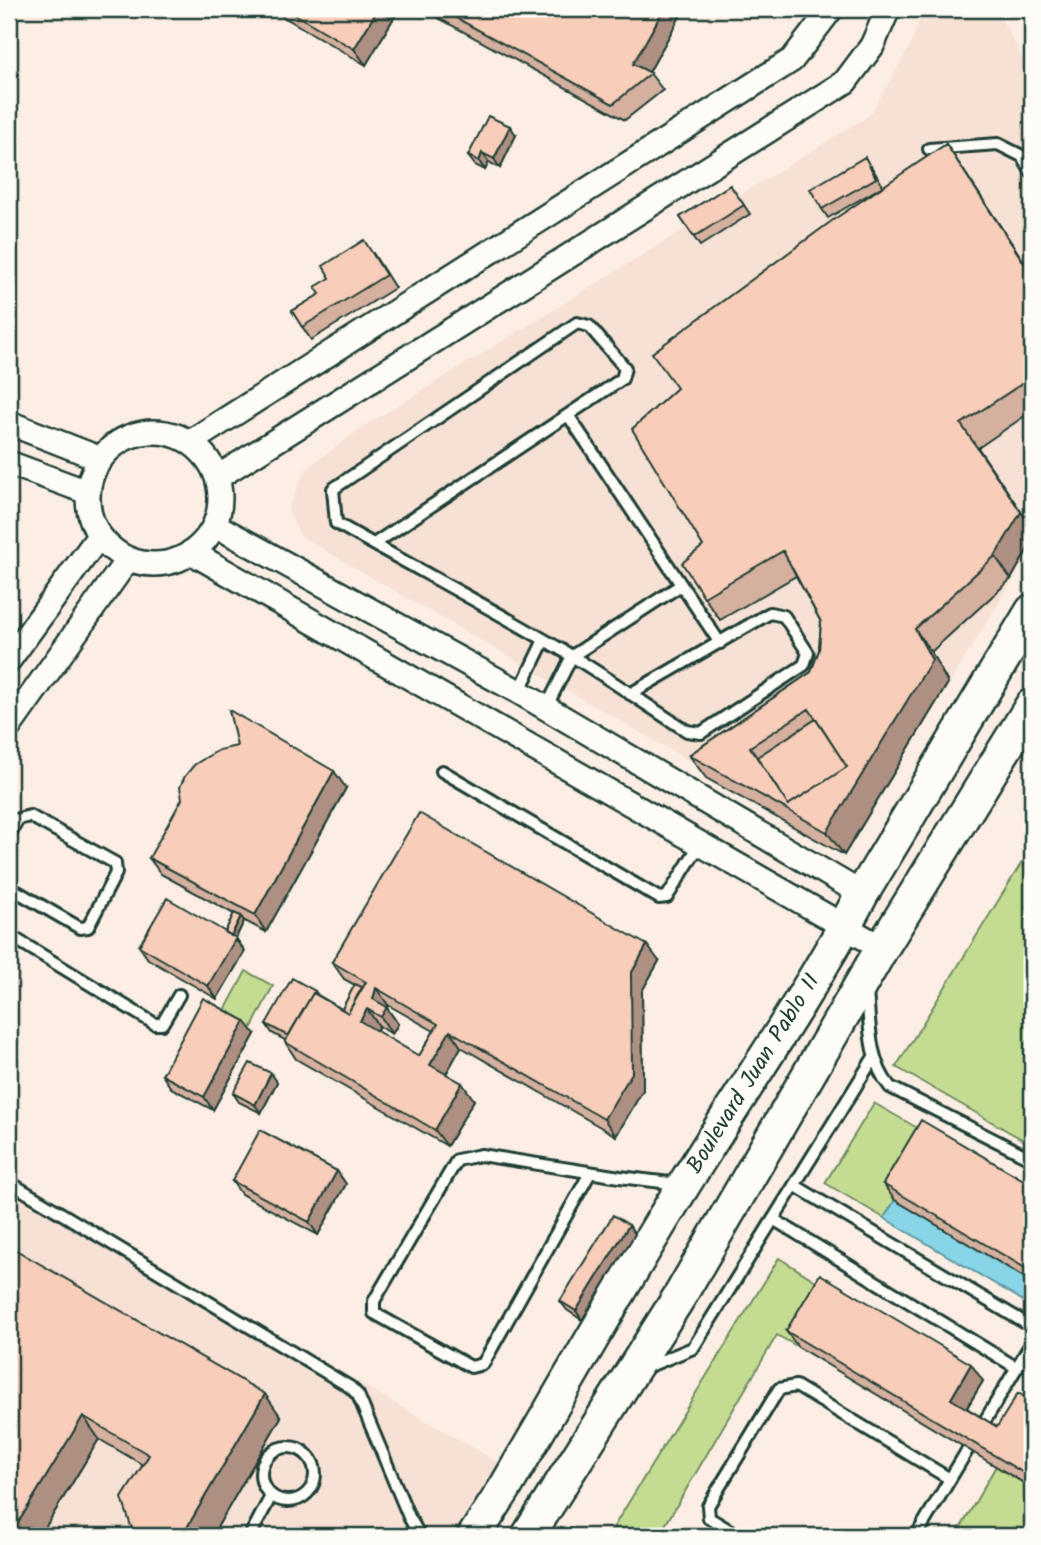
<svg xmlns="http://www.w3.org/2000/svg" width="1041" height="1545" viewBox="0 0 1041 1545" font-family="Kalam,sans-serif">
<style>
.built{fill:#f7e1d4}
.green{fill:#c4dc92;stroke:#728c63;stroke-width:2}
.water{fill:#88d5e8;stroke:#5e98a0;stroke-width:2}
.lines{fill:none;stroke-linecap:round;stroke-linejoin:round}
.lane-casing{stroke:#1f3d34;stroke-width:16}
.street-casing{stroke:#1f3d34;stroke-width:28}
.secondary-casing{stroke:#1f3d34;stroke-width:37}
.lane{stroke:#fdfcf7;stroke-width:10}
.street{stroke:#fdfcf7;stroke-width:23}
.secondary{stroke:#fdfcf7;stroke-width:32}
.wall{fill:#d5b09f;stroke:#1f3d34;stroke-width:2;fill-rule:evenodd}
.shaded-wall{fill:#ae9082;stroke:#1f3d34;stroke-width:2}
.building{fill:#f8cdb9;stroke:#1f3d34;stroke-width:2;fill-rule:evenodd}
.labels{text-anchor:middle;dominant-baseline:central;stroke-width:5;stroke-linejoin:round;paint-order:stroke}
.street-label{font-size:23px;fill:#1f3d34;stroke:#fdfcf7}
</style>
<rect width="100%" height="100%" fill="#fceee4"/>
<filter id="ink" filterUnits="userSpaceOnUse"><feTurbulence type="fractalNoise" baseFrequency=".0143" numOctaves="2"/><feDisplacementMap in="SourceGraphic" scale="14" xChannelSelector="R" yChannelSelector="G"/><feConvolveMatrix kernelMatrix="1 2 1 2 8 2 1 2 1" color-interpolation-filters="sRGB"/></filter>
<g filter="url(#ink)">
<path class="built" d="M924 9H996L1032 75V548L847 852 300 536 288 509 306 469 363 427 870 115 909 48Z
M9 1182 503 1465 461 1536H9Z"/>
<path class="green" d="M1022 862 1032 868V1145L896 1067Z
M246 971 273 986 250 1031 222 1016Z
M874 1103 933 1137 884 1218 825 1183Z
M779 1258 832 1291 798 1347 777 1335 660 1534 663 1536H608Z
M996 1466 1032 1488V1536H956Z"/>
<path class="water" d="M895 1200 1032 1282V1306L884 1218Z"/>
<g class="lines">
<defs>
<path id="lane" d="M929 149 998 144 1022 156 1032 173
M568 415 720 643
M374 544 622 379 625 368 589 326 577 323 333 489 336 523C413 567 493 609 570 655 610 679 648 706 687 731L701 733 804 665 808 653 784 616 770 613 630 694
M519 692 544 640
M546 708 572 656 681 585
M442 771 659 898 667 897 700 844
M9 836 18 819 30 816 115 863 116 873 88 927 80 928 9 887
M9 935 155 1024H162L179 995
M867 991C870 1024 868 1060 890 1087L1032 1159
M590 1173 483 1364 471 1367 374 1313V1301L457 1160 481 1155 620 1177 678 1184
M9 1182 350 1387 358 1395 409 1517 420 1536
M794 1185 1032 1327
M773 1219 1017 1368
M644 1368 693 1348 874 1057
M261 1474a27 27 0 1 1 54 0a27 27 0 1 1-54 0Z
M250 1536 271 1496
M739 1536 709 1518 708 1506 779 1389 796 1386 950 1479
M916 1536 1032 1342"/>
<path id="street" d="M9 423 101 459
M88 498a66 66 0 1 1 132 0a66 66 0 1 1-132 0Z
M190 442 792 60 831 9
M9 463 87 492
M218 477 845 82 872 46 888 9
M215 525 519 692 862 894
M191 552 882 948
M9 660 99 536
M9 727 128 559"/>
<path id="secondary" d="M474 1536 505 1488C565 1386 623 1283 685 1183 745 1087 809 994 862 894L1032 611
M528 1536 681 1294 882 948 1032 705"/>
</defs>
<use href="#lane" class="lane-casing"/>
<use href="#street" class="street-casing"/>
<use href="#secondary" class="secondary-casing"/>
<use href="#lane" class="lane"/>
<use href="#street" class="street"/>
<use href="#secondary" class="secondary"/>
</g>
<path class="wall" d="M270 9H399L366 65Z
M427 9H684L649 72 663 90 625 120 431 14Z
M516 135 500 168 489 162 485 170 475 165 468 156Z
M946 144 1032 274V411L978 448 1032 528V542L1011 579 931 652 948 683 844 855 706 778 689 755 811 672 819 650 821 622 796 576 720 620 704 597 703 546 677 388Z
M871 166 883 186 828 218 822 209Z
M730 185 750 214 700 246 680 217Z
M373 253 395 288 311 340 292 311 320 294 330 278Z
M346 788 266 932 243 920 244 921 236 938 245 951 217 999 148 959 139 946 225 932 234 914 161 874 149 858Z
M659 961 642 991 643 1090 616 1136 461 1047 446 1074 474 1100 447 1146 296 1059 285 1042V1040L272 1033 266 1024 315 991 318 995 342 1009 355 985 344 979 332 962ZM388 1005 434 1031 419 1056 376 1031 379 1026 392 1034 398 1024 387 1008Z
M255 1034 213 1110 171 1088 162 1075Z
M271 1073 277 1082 261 1113 239 1102 233 1093Z
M337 1171 346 1184 318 1235 241 1194 232 1181Z
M883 1184 1032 1185V1282L895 1200Z
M635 1234 582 1320 567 1310 560 1301Z
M9 1246 281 1417 212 1536H134L143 1465 99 1439 40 1536H9Z
M786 1331 983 1381 967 1408 997 1427 1032 1401V1488L798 1347Z"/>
<path class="shaded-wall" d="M378 9H399L366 65 354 49Z
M664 9H684L647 76 633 64Z
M510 126 516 135 500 168 494 159Z
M946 144 1032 274V275Z
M482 153 489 162 485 170 479 161Z
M978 448 1032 528V542L1011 579 995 556Z
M9 560 15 569 9 578Z
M915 629 931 652 948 683 844 855 827 832Z
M334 771 346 788 266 932 255 915Z
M241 916 244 921 235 939 245 951 217 999 208 986Z
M647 945 659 961 642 991 643 1090 616 1136 604 1119 631 974Z
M376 988 388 1005 387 1008 398 1024 392 1034 381 1017 373 999Z
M367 1009 379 1026 372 1038 360 1021Z
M245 1021 255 1034 213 1110 204 1097Z
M450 1031 461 1047 442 1081 430 1065Z
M271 1073 277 1082 261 1113 255 1105Z
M462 1083 474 1100 447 1146 435 1130Z
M337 1171 346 1184 318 1235 309 1222Z
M629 1225 635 1234 582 1320 576 1311Z
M971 1364 983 1381 962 1415 951 1399Z
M265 1394 281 1417 212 1536H182Z
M83 1416 99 1439 40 1536H10Z"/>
<path class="building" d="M286 9H378L354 49Z
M440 9H664L633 64 651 73 613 104Z
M488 116 510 126 494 159 482 153 479 161 468 156Z
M946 144 1032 275V377L961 424 1021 512 995 556 915 629 932 660 827 832 689 755 811 672 819 650 821 622 783 551 704 597 682 563 703 546 632 429 677 388 652 353 833 220ZM809 709 847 767 788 805 750 747Z
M865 157 876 178 822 209 810 189Z
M730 185 744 205 694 237 680 217Z
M364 240 386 275 302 327 292 311 320 294 315 287 330 278 323 266Z
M229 710 334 771 255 915 149 858 182 799 180 787 185 776 194 765 205 758 219 750 237 746Z
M816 719 847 767 788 805 757 757Z
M419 813 647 945 631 974 632 1073 604 1119 450 1031 430 1065 462 1083 435 1130 285 1042 313 993 348 1013 366 982 332 962ZM376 988 438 1024 419 1056 360 1021 367 1009 381 1017 387 1007 373 999Z
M167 898 236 938 208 986 139 946Z
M234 913 241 916 231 936 225 932Z
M292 978 315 991 314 993H313L288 1036 266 1024Z
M355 984 362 987 348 1013 342 1009Z
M203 998 245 1021 204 1097 162 1075Z
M250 1063 271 1073 255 1105 233 1093Z
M921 1120 1032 1185V1272L883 1184Z
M260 1130 337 1171 309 1222 232 1181Z
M613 1215 629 1225 576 1311 560 1301Z
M9 1246 265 1394 182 1536H134L122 1498 149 1455 83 1416 10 1536H9Z
M820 1274 971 1364 951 1399 997 1427 1018 1393 1032 1401V1478L786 1331Z
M1032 1350V1364L1026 1360Z"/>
</g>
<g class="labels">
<g class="street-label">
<text transform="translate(754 1074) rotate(-58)">Boulevard Juan Pablo II</text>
</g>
</g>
<rect width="1041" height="1545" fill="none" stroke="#fdfcf7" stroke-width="35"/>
<rect x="18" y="18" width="1006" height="1510" fill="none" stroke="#1f3d34" stroke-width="2.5" filter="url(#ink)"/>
</svg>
